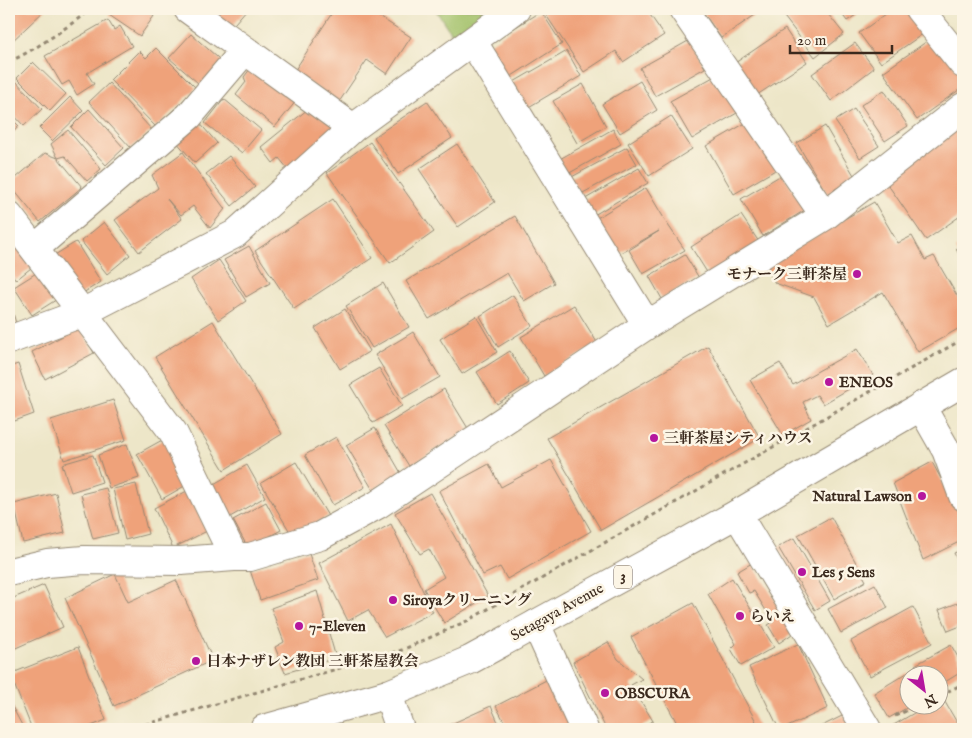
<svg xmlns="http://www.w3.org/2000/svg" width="972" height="738" viewBox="0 0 972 738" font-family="'IM FELL English','Noto Serif JP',serif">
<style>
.green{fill:#a2c169;stroke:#6e7644}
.building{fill:#efa27a}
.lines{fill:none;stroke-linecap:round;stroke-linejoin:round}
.minor-casing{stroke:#948873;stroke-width:30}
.major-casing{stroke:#948873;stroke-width:30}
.path{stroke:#948873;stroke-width:3;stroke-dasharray:4 4;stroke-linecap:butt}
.minor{stroke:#fff;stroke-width:28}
.major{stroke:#fff;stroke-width:28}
.poi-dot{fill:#b5179e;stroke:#fcf5e5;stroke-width:2}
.labels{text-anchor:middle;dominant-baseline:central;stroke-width:5;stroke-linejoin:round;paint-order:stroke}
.shield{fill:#fcf5e5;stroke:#75675a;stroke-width:1}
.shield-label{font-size:14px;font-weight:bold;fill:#3b2a1e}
.poi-label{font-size:15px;font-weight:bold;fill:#3b2a1e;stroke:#fcf5e5;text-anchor:start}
.street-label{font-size:15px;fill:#3b2a1e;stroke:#fcf5e5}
</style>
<rect width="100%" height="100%" fill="#fcf5e5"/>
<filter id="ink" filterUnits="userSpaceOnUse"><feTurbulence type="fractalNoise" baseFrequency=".02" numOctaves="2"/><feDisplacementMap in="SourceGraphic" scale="10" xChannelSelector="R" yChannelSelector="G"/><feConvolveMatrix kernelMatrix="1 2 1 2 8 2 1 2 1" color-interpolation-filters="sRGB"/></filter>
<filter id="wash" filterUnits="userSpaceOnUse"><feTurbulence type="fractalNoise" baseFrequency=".0096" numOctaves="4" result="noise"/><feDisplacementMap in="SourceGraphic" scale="20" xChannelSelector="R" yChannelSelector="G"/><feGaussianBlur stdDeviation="1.12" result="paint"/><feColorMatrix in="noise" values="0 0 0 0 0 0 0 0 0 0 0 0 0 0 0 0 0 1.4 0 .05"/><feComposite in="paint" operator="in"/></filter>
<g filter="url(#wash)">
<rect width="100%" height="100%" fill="#ede6c8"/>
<path class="green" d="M435 9H497L455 39Z"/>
<g id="blocks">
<path class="building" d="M9 9H46L9 44Z
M114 9H144L154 16 140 36 109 15Z
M205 9H247L229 30Z
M340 9H367L411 37 387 74 367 60 339 102 293 73 332 13Z
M542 9H646L664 35 623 62 616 51 584 72Z
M701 9H764L721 38Z
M778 9H824L844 34 815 57Z
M838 9H865L847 21Z
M893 9H911L927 31 881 63 859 33Z
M541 11 562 44 504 81 483 48Z
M108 20 114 30 120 26 132 46 87 73 94 84 77 95 69 81 62 85 45 56Z
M785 29 807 62 757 95 735 63Z
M191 34 226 65 205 89 169 58Z
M933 37 963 78V87L917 120 883 72Z
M690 40 705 68 655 96 640 68Z
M855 43 874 68 831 101 812 74Z
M156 48 196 88 156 127 110 80 139 51 146 58Z
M567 51 581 76 527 108 512 83Z
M33 62 66 94 50 111 17 78Z
M254 64 297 100 275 127 236 95 246 82 244 77Z
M715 76 737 113 692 139 670 101Z
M14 79 42 109 24 126 9 110V83Z
M640 81 657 110 620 133 602 104Z
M109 83 152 130 131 148 89 102Z
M583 84 606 126 577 143 553 101Z
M884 90 908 126 885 141 861 105Z
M70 97 83 111 52 141 39 128Z
M224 99 261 130 242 153 205 123Z
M427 101 452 138 398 174 374 137Z
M89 109 124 148 106 165 71 127Z
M308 109 339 128 288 169 279 158 273 163 261 147Z
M854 109 879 146 860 158 835 121Z
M9 116 19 126 9 137Z
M671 116 692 149 649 176 628 143Z
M198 121 217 143 195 163 175 140Z
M749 121 777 169 734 194 706 146Z
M963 124V214L926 240 884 179Z
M825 126 855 177 827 194 797 143Z
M613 129 621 144 566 175 558 160Z
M68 130 101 169 87 181 65 156 58 158 82 187 40 222 9 184 45 153 58 158 51 144Z
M370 142 434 232 390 263 327 173Z
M457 144 495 202 458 227 419 169Z
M627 147 637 164 581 194 568 179Z
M183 152 225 209 210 228 193 206 181 215 167 199 182 219 139 252 115 220 158 188 152 175Z
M229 156 255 187 232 206 206 174Z
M639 168 648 183 589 218 580 202Z
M783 174 805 210 763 236 741 199Z
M646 188 668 225 685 250 643 274 629 250 659 231 613 257 592 221Z
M333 199 372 258 294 309 255 251Z
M874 202 898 243 912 236 925 260 934 256 963 306V326L918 352 883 292 829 324 814 297 775 283 765 265Z
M741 215 761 245 710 277 691 247Z
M515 216 554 283 524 301 507 273 429 319 406 281Z
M104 222 130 255 107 274 81 241Z
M9 233 36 264 16 280 9 270Z
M76 242 101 282 78 296 53 256Z
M963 244V261L956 249Z
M249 246 270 283 246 297 224 260Z
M685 255 699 278 662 299 649 276Z
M219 260 246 301 218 320 191 279Z
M41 270 59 298 32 315 14 287Z
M383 283 409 327 372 348 346 306Z
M513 295 532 326 498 347 480 316Z
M9 300 16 323 9 325Z
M574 305 598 344 544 376 521 337Z
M345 309 370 351 340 369 315 328Z
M476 316 497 352 462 374 440 339Z
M213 321 282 434 224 470 155 357Z
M80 327 94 353 45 379 32 352Z
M413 332 440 377 402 399 375 355Z
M708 346 760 438 601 530 547 438Z
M857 349 873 375 823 404 817 395 803 402 811 419 783 435 750 380 780 363 793 385Z
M510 351 529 383 497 404 477 372Z
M18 364 34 414 9 423V367Z
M379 368 402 406 373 423 350 385Z
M444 389 469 430 409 466 384 426Z
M113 400 126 440 64 460 51 420Z
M375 428 401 473 373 490 346 445Z
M336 437 365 487 333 505 305 455Z
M164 439 188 484 162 499 137 454Z
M963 440V459L955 445Z
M127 444 139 478 109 488 98 455Z
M93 455 102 482 71 492 62 464Z
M551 460 591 531 507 579 500 567 483 575 439 491 489 464 501 487Z
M296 462 328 516 293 537 261 483Z
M932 462 963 520V540L923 560 893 483Z
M247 465 265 497 230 517 212 485Z
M136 484 148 534 125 540 113 489Z
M106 488 118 533 93 539 81 494Z
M187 491 207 531 173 548 154 508Z
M56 493 65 533 23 543 14 504Z
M430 493 488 596 444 623 424 589 444 577 429 549 420 554 395 513Z
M266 502 281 530 248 548 233 520Z
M831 517 866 581 834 599 798 535Z
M391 524 433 612 385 637 368 610 348 621 319 563Z
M794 538 830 601 815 610 778 547Z
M963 549V572L954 553Z
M308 551 318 580 260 600 250 570Z
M752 563 795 632 779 643 768 625 773 622 754 591 749 593 737 572Z
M115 574 128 602 176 580 213 660 114 706 65 598Z
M732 578 774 647 741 666 731 649 736 644 708 594Z
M875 584 888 608 841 633 828 609Z
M44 585 63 627 9 651V600Z
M317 591 336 658 285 673 275 647 284 642 271 608Z
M963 601V625L948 631 939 610Z
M693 603 760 729H680L631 637Z
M913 607 932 643 870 676 851 641Z
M608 642 618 659 642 679 631 685 653 721 637 729H606L573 662Z
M798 644 828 708 783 729H779L749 667Z
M951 645 963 666V671L940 685V676H921L915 665Z
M78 647 106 720 84 729H32L10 674Z
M907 673 910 677V706L889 718 874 693Z
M552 677 580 729H508L496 706Z
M942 697 959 726 954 729H894L892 726 926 706H940V698Z
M9 701 24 729H9Z
M491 706 501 729H440Z
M844 715 852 729H816Z"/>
</g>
</g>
<g filter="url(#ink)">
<use href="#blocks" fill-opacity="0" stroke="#948873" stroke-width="1"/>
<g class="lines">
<defs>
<path id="minor" d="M188 9 353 128
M683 9 825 216
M919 9 963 64
M473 42 647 325
M9 216 173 432 234 557
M34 249 189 116 245 50
M9 340 82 313 235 234 353 128 516 9
M921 406 946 450 963 496
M737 514 867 729
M9 572 47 563 84 560 181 561 234 557H250L320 536 377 505 647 325 825 216 963 107
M536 624 584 729
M388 694 400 729"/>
<path id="major" d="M264 729 388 694 470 660 737 514 963 382"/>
</defs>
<use href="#minor" class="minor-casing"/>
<use href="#major" class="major-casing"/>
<path class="path" d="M9 62C38 48 65 29 91 9
M940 695 963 684
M895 716 917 706
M130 729 402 650 467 621 963 339"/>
<use href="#minor" class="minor"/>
<use href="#major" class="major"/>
</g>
</g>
<g class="poi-dot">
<circle cx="857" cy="274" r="5"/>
<circle cx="829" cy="382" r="5"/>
<circle cx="654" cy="438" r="5"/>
<circle cx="922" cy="496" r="5"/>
<circle cx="802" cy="572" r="5"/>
<circle cx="393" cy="600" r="5"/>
<circle cx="740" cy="616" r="5"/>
<circle cx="299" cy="626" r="5"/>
<circle cx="196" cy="661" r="5"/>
<circle cx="605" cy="693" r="5"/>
</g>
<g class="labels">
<rect class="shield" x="614" y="565.5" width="18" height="23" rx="4"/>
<g class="shield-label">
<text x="623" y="577">3</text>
</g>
<g class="poi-label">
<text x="847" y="274" text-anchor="end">モナーク三軒茶屋</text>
<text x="839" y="382">ENEOS</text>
<text x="664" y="438">三軒茶屋シティハウス</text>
<text x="912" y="496" text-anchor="end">Natural Lawson</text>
<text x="812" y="572">Les 5 Sens</text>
<text x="403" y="600">Siroyaクリーニング</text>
<text x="750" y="616">らいえ</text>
<text x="309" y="626">7-Eleven</text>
<text x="206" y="661">日本ナザレン教団 三軒茶屋教会</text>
<text x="615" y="693">OBSCURA</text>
</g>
<g class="street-label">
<text transform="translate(557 612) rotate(-29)">Setagaya Avenue</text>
</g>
</g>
<rect width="972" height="738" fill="none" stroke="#fcf5e5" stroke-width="30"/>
<g transform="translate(924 690) rotate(149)"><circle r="24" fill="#fcf5e5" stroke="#afa495"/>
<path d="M0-4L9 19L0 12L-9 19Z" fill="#b5179e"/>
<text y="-8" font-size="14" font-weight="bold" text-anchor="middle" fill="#3b2a1e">N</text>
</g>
<path d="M790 45v8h102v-8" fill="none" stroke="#3b2a1e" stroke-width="2.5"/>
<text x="797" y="45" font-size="15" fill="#3b2a1e" stroke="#fcf5e5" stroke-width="4" paint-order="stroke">20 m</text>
</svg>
